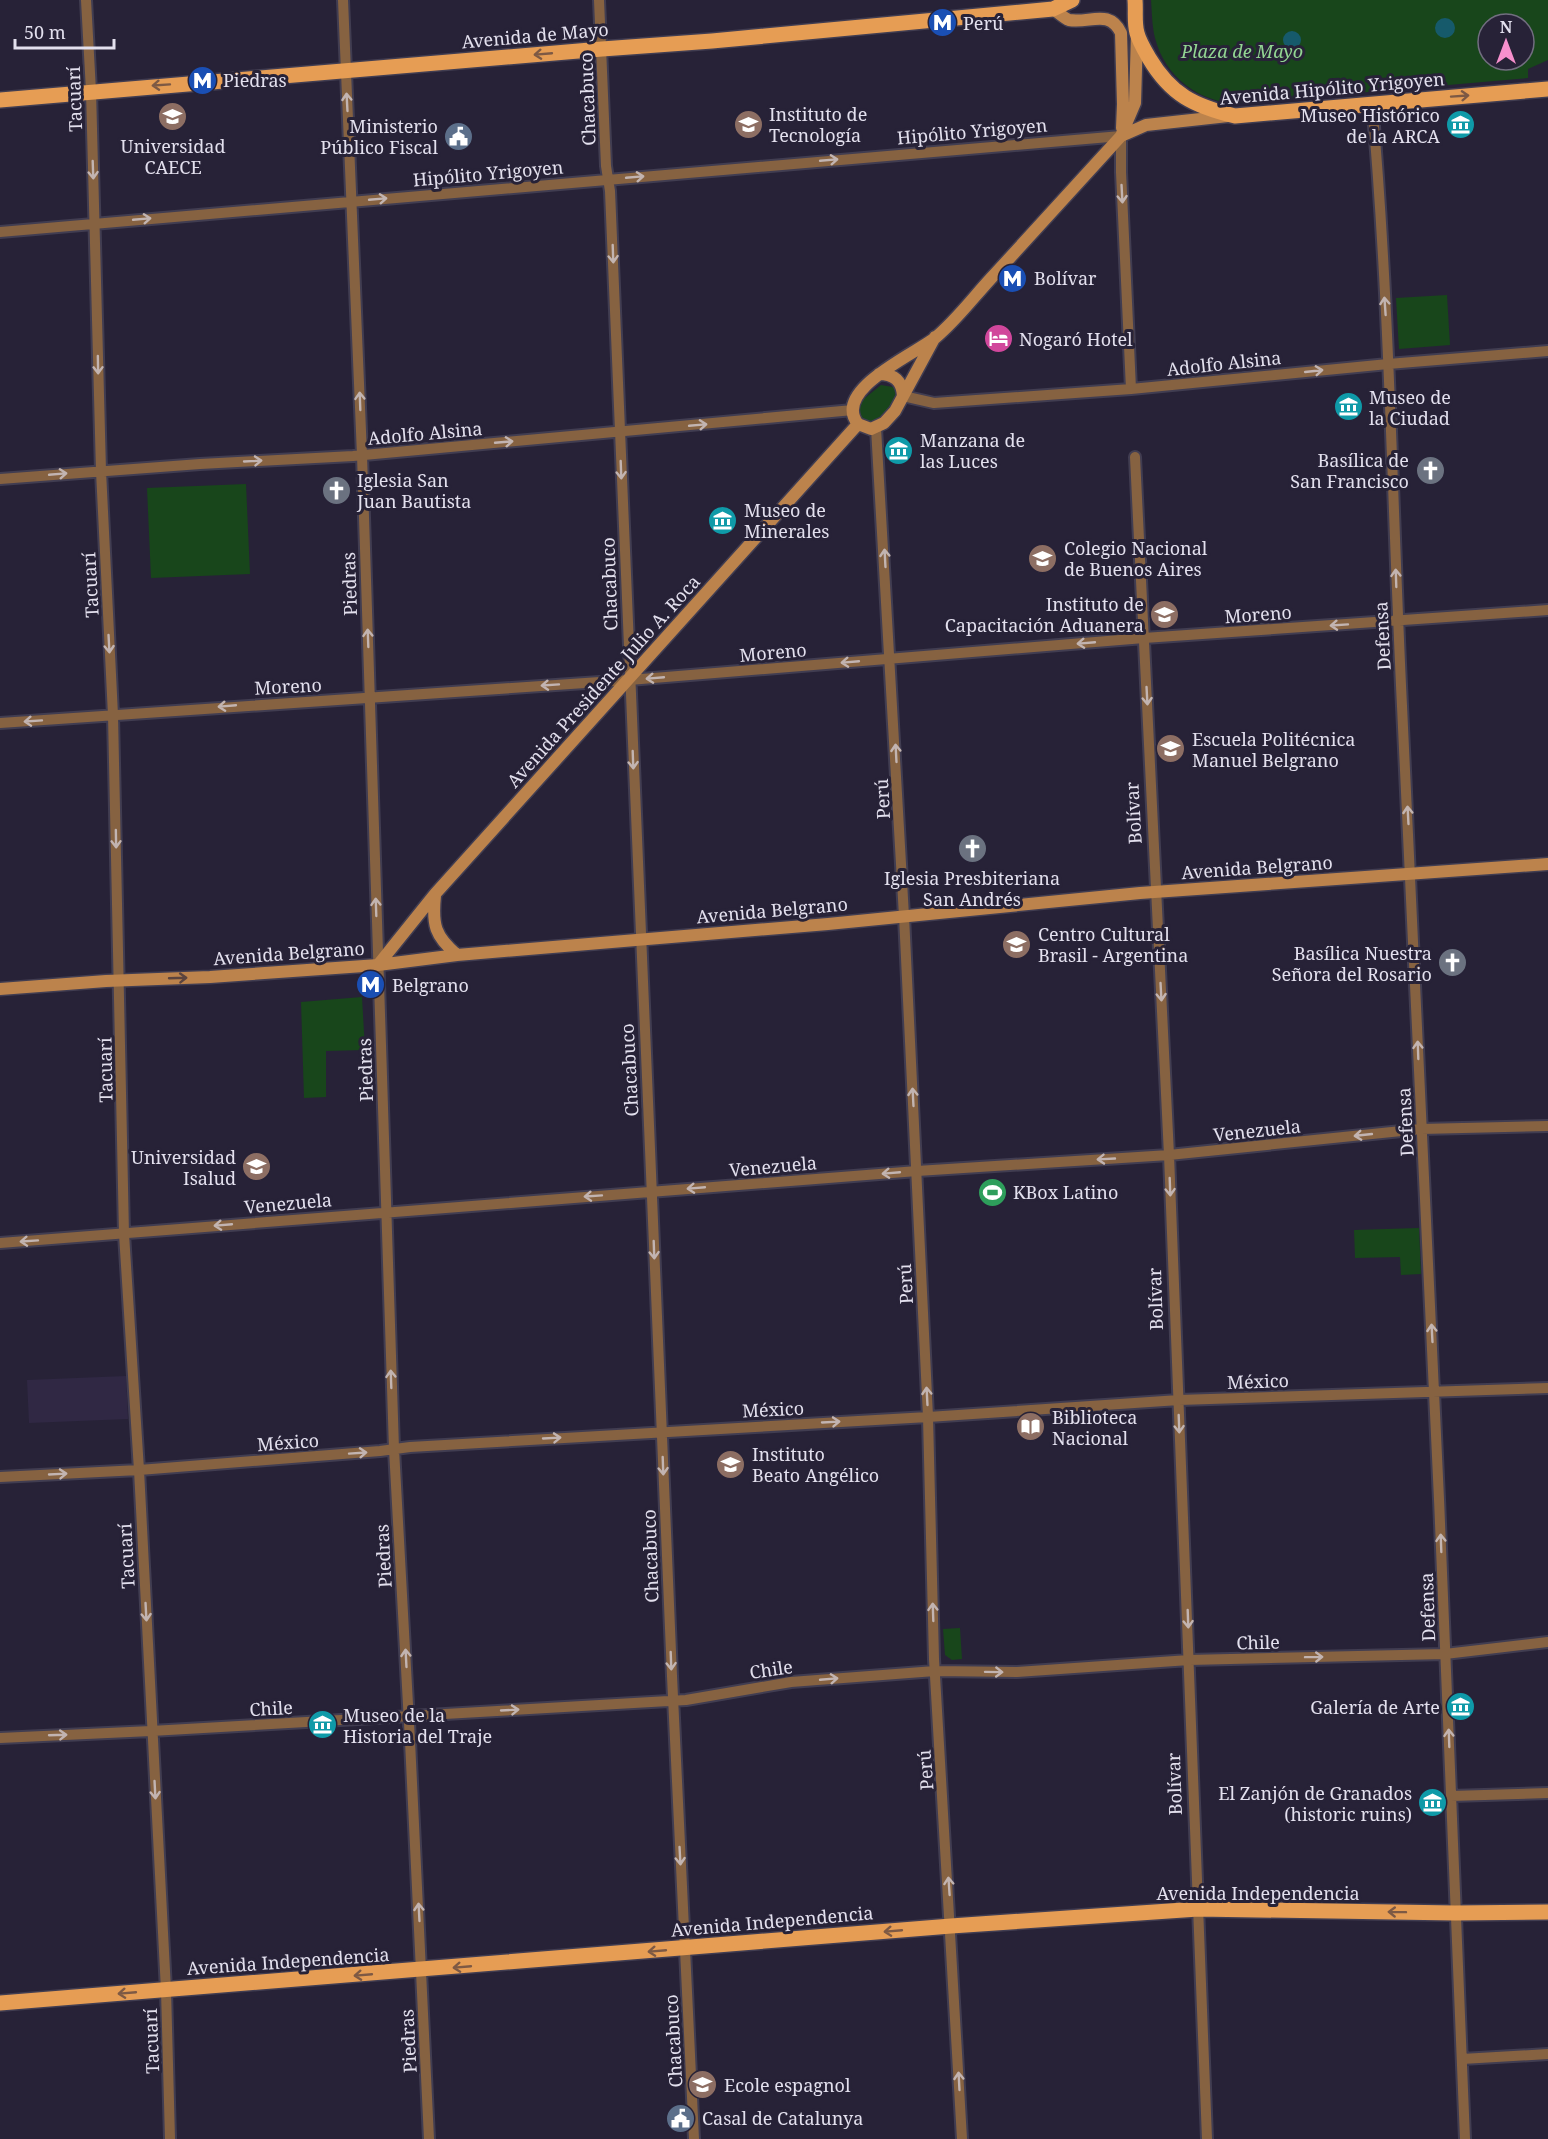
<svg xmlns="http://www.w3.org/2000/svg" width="1548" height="2139" viewBox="0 0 1548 2139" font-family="'Noto Serif',serif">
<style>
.built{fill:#302844}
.green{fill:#18461b;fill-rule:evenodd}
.water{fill:#165a6b}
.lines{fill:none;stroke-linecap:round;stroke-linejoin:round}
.street-casing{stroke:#413d51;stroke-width:14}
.secondary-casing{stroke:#413d51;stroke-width:15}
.primary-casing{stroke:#413d51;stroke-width:18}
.street{stroke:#866241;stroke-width:10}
.secondary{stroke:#bc834c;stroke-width:12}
.primary{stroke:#e69d54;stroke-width:15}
.oneway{stroke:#7d5944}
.oneway2{stroke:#c2b4b1}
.oneway3{stroke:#5b443e}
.labels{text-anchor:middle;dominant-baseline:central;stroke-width:6;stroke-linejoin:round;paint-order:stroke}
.poi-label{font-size:18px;fill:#e3e0ee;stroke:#272237;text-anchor:start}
.street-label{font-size:18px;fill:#e3e0ee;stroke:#272237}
.park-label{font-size:18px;font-style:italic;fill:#92d692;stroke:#272237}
</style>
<rect width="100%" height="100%" fill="#272237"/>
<path class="built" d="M126 1376 128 1419 29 1423 27 1380Z"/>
<path class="green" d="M1151 0H1548V60L1528 69V78L1242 103C1202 105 1165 78 1155 38 1152 26 1152 13 1151 0ZM1488 24H1524V60H1488Z
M1447 295 1450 345 1399 349 1396 298Z
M881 385 893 387 897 394 884 420 864 424 857 410 860 402Z
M246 484 250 574 151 578 147 488Z
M362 997 365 1050 326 1051V1097L304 1098 301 1002Z
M1419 1228 1421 1274 1401 1275 1400 1257 1355 1258 1354 1230Z
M960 1628 962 1659 952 1660 945 1655 943 1629Z"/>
<path class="water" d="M1435 28a10 10 0 1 1 20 0a10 10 0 1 1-20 0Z
M1283 40a9 9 0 1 1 18 0a9 9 0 1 1-18 0Z"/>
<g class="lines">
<defs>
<path id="street" d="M86 0 91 91 101 471 113 715 124 1234 139 1470 166 1990 170 2139
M343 0 362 455 394 1449 410 1741 429 2139
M599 0 606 166 610 191 672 1676 694 2139
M1372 103C1390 304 1392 505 1402 706 1427 1184 1446 1661 1465 2139
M0 232 1121 136V172L1131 389
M903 396 934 403 1131 389 1388 364 1548 351
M876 428 904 916 928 1417 934 1659 962 2139
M1135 457 1169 1155 1207 2139
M0 479 200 464 353 456 853 410
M0 723 629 680 1144 638 1548 610
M0 1243 917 1171 1169 1155 1421 1129 1548 1126
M0 1477 139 1470 380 1451 410 1447 928 1417 1179 1400 1548 1388
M0 1738 151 1731 686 1700 791 1682 935 1671 1017 1672 1189 1660 1445 1654 1548 1642
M1451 1796 1548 1793
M1462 2059 1548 2054"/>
<path id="secondary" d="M1053 9C1058 12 1064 18 1069 20 1089 24 1109 8 1121 33L1123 104 1122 128
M1121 136 1146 125 1228 116
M935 337 895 411 884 423 871 429 858 424C831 390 915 354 935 338 957 320 975 295 995 274 1037 228 1079 182 1121 136L1135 103 1137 34
M879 374C894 374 902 381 903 396
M435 896C432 925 435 936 457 955
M378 965 435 894 858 424
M0 989 106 981 210 977 378 965 457 955 828 924 1140 893 1548 864"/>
<path id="primary" d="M1135 0C1136 10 1134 23 1137 33 1139 41 1145 51 1149 58 1171 95 1194 106 1235 116L1548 89
M0 100 602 49 712 41 1053 9 1072 0
M0 2003 951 1926 1198 1909 1455 1913 1548 1912"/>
</defs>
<use href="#street" class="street-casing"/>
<use href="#secondary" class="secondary-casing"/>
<use href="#primary" class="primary-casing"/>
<use href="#street" class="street"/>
<use href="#secondary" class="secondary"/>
<use href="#primary" class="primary"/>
</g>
<defs><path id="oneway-shaft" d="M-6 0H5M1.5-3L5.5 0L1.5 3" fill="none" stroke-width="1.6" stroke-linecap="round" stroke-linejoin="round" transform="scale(1.5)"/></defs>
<g class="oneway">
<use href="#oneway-shaft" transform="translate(543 54) rotate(175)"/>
<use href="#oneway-shaft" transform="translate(161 85) rotate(176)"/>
<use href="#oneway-shaft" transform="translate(1460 96) rotate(-4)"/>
<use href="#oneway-shaft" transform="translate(1397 1912) rotate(-179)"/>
<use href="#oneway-shaft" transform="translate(893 1931) rotate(175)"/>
<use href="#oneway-shaft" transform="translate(657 1951) rotate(175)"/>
<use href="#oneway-shaft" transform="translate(462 1967) rotate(175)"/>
<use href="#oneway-shaft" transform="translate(363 1975) rotate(175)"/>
<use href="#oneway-shaft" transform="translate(127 1993) rotate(175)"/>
</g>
<g class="oneway2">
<use href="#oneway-shaft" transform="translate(347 102) rotate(-93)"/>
<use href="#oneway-shaft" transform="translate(829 160) rotate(-5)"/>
<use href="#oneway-shaft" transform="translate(93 170) rotate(88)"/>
<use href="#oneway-shaft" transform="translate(635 177) rotate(-5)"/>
<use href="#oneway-shaft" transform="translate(1122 194) rotate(87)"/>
<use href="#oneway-shaft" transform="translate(378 199) rotate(-5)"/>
<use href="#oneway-shaft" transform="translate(142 219) rotate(-5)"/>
<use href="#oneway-shaft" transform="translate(613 254) rotate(88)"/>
<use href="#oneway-shaft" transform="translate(1385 306) rotate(-94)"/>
<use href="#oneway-shaft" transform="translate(98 365) rotate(89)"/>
<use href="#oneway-shaft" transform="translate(1314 371) rotate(-6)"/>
<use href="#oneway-shaft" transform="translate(360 401) rotate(-92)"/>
<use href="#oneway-shaft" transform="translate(698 425) rotate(-5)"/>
<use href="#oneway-shaft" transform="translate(504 442) rotate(-5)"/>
<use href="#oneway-shaft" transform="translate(253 461) rotate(-3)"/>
<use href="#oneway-shaft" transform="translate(621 470) rotate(88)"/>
<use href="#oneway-shaft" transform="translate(58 474) rotate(-5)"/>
<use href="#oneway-shaft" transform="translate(885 558) rotate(-93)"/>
<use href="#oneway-shaft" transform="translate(1396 578) rotate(-92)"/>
<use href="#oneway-shaft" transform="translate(1339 625) rotate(176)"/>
<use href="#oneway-shaft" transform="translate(368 638) rotate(-92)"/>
<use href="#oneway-shaft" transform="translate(1086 643) rotate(175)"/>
<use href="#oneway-shaft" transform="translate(109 644) rotate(87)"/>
<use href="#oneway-shaft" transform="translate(850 662) rotate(175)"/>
<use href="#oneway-shaft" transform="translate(655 678) rotate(175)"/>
<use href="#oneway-shaft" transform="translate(550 685) rotate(176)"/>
<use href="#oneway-shaft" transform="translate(1147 696) rotate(87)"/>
<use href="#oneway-shaft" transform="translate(227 706) rotate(175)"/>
<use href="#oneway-shaft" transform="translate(33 721) rotate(176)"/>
<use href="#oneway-shaft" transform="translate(896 753) rotate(-93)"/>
<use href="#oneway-shaft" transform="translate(633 760) rotate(88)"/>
<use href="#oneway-shaft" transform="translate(1408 815) rotate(-93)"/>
<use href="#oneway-shaft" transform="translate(116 839) rotate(89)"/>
<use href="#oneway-shaft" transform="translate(376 907) rotate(-92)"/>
<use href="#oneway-shaft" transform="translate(1161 992) rotate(87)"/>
<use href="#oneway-shaft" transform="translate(1418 1050) rotate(-92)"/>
<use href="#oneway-shaft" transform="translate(913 1097) rotate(-93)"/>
<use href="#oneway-shaft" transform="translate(1363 1135) rotate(174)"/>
<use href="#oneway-shaft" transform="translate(1106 1159) rotate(177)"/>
<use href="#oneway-shaft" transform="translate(891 1173) rotate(175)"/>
<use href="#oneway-shaft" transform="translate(1170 1187) rotate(88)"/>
<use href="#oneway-shaft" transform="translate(696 1188) rotate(175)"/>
<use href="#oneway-shaft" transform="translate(593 1196) rotate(176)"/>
<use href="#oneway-shaft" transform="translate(223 1225) rotate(175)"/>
<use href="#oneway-shaft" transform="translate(29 1241) rotate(176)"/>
<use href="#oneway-shaft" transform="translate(654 1250) rotate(88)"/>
<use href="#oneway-shaft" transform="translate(1432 1333) rotate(-93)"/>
<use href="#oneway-shaft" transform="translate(391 1379) rotate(-92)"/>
<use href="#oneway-shaft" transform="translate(927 1396) rotate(-93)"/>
<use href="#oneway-shaft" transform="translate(831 1422) rotate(-3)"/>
<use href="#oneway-shaft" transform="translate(1179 1424) rotate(88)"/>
<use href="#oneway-shaft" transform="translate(552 1438) rotate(-3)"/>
<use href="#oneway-shaft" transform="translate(358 1453) rotate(-4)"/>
<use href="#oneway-shaft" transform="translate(663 1466) rotate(88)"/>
<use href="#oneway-shaft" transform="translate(58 1474) rotate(-3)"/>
<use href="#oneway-shaft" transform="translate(1441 1543) rotate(-92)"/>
<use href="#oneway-shaft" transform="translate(146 1612) rotate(87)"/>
<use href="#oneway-shaft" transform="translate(933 1612) rotate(-92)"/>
<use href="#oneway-shaft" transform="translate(1188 1619) rotate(88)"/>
<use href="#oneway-shaft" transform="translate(1314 1657) rotate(-1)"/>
<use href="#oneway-shaft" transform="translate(406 1658) rotate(-93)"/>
<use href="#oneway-shaft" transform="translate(671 1661) rotate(88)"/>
<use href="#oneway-shaft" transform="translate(994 1672) rotate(1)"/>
<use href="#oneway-shaft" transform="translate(829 1679) rotate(-5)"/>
<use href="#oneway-shaft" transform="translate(510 1710) rotate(-3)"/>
<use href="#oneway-shaft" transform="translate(58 1735) rotate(-2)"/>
<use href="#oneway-shaft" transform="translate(1449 1738) rotate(-92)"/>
<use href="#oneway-shaft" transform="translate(155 1790) rotate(87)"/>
<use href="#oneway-shaft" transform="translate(680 1856) rotate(87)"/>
<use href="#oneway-shaft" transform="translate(949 1886) rotate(-94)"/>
<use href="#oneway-shaft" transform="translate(419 1912) rotate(-93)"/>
<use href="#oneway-shaft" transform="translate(959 2081) rotate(-93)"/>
</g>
<use class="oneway3" href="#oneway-shaft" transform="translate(178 978) rotate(-2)"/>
<defs>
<symbol id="metro-disc" viewBox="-11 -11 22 22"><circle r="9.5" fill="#1a4fb4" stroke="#272237"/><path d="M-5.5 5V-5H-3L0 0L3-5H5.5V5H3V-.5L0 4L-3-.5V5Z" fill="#fff"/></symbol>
<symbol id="university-disc" viewBox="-11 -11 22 22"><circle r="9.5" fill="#8d6e63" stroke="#272237"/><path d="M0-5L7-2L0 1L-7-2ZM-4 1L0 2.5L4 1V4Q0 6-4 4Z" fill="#fff"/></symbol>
<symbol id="museum-disc" viewBox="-11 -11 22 22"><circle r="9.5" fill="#0f9aa8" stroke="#272237"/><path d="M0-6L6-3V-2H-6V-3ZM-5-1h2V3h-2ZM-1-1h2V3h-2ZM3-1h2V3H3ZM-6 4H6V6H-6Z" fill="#fff"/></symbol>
<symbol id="civic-disc" viewBox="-11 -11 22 22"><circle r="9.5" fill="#5c6f8a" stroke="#272237"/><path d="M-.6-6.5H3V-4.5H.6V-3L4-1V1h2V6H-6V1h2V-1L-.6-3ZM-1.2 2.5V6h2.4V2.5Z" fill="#fff"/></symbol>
<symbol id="hotel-disc" viewBox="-11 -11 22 22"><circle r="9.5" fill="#d1479c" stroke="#272237"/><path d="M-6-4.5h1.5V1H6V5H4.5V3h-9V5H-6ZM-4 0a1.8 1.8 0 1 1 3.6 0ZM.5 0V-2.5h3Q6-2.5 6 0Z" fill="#fff"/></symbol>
<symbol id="church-disc" viewBox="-11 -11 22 22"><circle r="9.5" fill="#6b7280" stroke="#272237"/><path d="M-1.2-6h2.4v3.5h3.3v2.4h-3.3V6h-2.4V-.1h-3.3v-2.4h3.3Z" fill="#fff"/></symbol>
<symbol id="school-disc" viewBox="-11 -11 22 22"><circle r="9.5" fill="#8d6e63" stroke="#272237"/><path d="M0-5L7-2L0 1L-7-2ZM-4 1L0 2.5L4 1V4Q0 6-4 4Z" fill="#fff"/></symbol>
<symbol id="stadium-disc" viewBox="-11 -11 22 22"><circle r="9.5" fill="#2e9e5b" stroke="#272237"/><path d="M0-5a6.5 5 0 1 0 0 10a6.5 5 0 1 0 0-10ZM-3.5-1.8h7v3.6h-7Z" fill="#fff"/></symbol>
<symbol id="library-disc" viewBox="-11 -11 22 22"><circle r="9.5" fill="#8d6e63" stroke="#272237"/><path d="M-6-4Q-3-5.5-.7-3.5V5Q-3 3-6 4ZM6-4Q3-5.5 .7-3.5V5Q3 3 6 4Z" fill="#fff"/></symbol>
</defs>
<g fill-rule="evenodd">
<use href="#metro-disc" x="926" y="6" width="33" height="33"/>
<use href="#metro-disc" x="186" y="64" width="33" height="33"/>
<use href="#university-disc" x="156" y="100" width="33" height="33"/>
<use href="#university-disc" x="732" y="108" width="33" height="33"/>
<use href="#museum-disc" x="1444" y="108" width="33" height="33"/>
<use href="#civic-disc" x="442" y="120" width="33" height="33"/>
<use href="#metro-disc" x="996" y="262" width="33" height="33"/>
<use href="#hotel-disc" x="982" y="322" width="33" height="33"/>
<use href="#museum-disc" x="1332" y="390" width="33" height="33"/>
<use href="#museum-disc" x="882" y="434" width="33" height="33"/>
<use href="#church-disc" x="1414" y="454" width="33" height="33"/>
<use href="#church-disc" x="320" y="474" width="33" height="33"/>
<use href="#museum-disc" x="706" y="504" width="33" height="33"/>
<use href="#school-disc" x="1026" y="542" width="33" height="33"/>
<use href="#university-disc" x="1148" y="598" width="33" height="33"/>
<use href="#school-disc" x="1154" y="732" width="33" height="33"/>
<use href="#church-disc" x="956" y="832" width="33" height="33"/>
<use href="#university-disc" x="1000" y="928" width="33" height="33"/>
<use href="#church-disc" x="1436" y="946" width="33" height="33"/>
<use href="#metro-disc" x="354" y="968" width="33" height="33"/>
<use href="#university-disc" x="240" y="1150" width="33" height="33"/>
<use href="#stadium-disc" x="976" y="1176" width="33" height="33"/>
<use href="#library-disc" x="1014" y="1410" width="33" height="33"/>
<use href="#university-disc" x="714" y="1448" width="33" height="33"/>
<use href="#museum-disc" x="1444" y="1690" width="33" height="33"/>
<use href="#museum-disc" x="306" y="1708" width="33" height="33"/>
<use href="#museum-disc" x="1416" y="1786" width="33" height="33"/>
<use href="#university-disc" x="686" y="2068" width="33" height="33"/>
<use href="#civic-disc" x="664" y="2102" width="33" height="33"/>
</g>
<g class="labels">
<g class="poi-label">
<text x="963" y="23">Perú</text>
<text x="223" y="80">Piedras</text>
<text x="769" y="114">Instituto de<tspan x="769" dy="21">Tecnología</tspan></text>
<text x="1440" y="115" text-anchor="end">Museo Histórico<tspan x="1440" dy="21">de la ARCA</tspan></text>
<text x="438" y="126" text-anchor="end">Ministerio<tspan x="438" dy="21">Público Fiscal</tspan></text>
<text x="173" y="146" text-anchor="middle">Universidad<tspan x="173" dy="21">CAECE</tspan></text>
<text x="1034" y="278">Bolívar</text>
<text x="1019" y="339">Nogaró Hotel</text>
<text x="1369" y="397">Museo de<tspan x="1369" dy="21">la Ciudad</tspan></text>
<text x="920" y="440">Manzana de<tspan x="920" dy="21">las Luces</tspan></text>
<text x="1409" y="460" text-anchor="end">Basílica de<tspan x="1409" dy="21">San Francisco</tspan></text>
<text x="357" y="480">Iglesia San<tspan x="357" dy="21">Juan Bautista</tspan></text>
<text x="744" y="510">Museo de<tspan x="744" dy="21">Minerales</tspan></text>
<text x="1064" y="548">Colegio Nacional<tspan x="1064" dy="21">de Buenos Aires</tspan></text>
<text x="1144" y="604" text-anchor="end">Instituto de<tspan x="1144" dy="21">Capacitación Aduanera</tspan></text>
<text x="1192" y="739">Escuela Politécnica<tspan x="1192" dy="21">Manuel Belgrano</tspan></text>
<text x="972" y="878" text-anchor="middle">Iglesia Presbiteriana<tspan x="972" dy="21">San Andrés</tspan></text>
<text x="1038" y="934">Centro Cultural<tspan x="1038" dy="21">Brasil - Argentina</tspan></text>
<text x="1432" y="953" text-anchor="end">Basílica Nuestra<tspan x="1432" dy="21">Señora del Rosario</tspan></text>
<text x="392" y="985">Belgrano</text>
<text x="236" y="1157" text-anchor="end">Universidad<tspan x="236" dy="21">Isalud</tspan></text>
<text x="1013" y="1192">KBox Latino</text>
<text x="1052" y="1417">Biblioteca<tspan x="1052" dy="21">Nacional</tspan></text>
<text x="752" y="1454">Instituto<tspan x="752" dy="21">Beato Angélico</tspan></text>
<text x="1440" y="1707" text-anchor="end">Galería de Arte</text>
<text x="343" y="1715">Museo de la<tspan x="343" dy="21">Historia del Traje</tspan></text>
<text x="1412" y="1793" text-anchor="end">El Zanjón de Granados<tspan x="1412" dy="21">(historic ruins)</tspan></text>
<text x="724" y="2085">Ecole espagnol</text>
<text x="702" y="2118">Casal de Catalunya</text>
</g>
<g class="street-label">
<text transform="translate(535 35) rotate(-5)">Avenida de Mayo</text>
<text transform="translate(1332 88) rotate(-5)">Avenida Hipólito Yrigoyen</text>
<text transform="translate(74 99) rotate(-92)">Tacuarí</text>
<text transform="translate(587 99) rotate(-92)">Chacabuco</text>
<text transform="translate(972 131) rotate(-5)">Hipólito Yrigoyen</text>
<text transform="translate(488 173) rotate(-5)">Hipólito Yrigoyen</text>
<text transform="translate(1224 363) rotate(-6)">Adolfo Alsina</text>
<text transform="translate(425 433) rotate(-5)">Adolfo Alsina</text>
<text transform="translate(349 584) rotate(-92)">Piedras</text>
<text transform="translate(609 584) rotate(-92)">Chacabuco</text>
<text transform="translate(90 585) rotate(-93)">Tacuarí</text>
<text transform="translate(1258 614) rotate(-4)">Moreno</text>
<text transform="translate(1382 636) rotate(-93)">Defensa</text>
<text transform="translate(773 652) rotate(-5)">Moreno</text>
<text transform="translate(603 681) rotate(-48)">Avenida Presidente Julio A. Roca</text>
<text transform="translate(288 686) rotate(-3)">Moreno</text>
<text transform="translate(882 799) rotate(-93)">Perú</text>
<text transform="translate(1133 813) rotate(-93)">Bolívar</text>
<text transform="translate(1257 867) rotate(-4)">Avenida Belgrano</text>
<text transform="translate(772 910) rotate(-5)">Avenida Belgrano</text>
<text transform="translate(289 953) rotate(-4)">Avenida Belgrano</text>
<text transform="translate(105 1070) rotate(-91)">Tacuarí</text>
<text transform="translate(365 1070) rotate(-92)">Piedras</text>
<text transform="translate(629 1070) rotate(-93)">Chacabuco</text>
<text transform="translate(1405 1122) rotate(-93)">Defensa</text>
<text transform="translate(1257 1130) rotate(-6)">Venezuela</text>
<text transform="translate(773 1166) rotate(-5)">Venezuela</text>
<text transform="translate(288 1203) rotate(-5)">Venezuela</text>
<text transform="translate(905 1284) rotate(-93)">Perú</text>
<text transform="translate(1155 1299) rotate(-92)">Bolívar</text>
<text transform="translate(1258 1381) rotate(-2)">México</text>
<text transform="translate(773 1409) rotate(-3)">México</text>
<text transform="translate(288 1442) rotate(-4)">México</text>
<text transform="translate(126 1556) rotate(-93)">Tacuarí</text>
<text transform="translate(383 1556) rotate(-93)">Piedras</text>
<text transform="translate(650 1556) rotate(-92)">Chacabuco</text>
<text transform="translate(1427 1607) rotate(-92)">Defensa</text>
<text transform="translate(1258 1642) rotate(-1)">Chile</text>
<text transform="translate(771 1669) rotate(-8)">Chile</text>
<text transform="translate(271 1708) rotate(-3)">Chile</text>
<text transform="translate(925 1770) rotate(-94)">Perú</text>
<text transform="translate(1174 1784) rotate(-92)">Bolívar</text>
<text x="1258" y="1893">Avenida Independencia</text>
<text transform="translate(772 1921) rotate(-5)">Avenida Independencia</text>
<text transform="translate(288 1961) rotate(-4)">Avenida Independencia</text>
<text transform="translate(151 2041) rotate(-92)">Tacuarí</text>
<text transform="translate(408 2041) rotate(-93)">Piedras</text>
<text transform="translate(673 2041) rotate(-93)">Chacabuco</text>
</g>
<g class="park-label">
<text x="1242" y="51">Plaza de Mayo</text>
</g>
</g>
<g transform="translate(1506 42)"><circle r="28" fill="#272237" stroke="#726e80" stroke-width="1.5"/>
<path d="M0-4.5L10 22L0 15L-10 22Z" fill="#f790cd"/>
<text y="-9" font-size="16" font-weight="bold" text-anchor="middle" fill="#e3e0ee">N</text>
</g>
<path d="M15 39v9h99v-9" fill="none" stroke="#e3e0ee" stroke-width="3"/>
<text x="24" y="39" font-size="18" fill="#e3e0ee" stroke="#272237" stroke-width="4.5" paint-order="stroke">50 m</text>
</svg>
